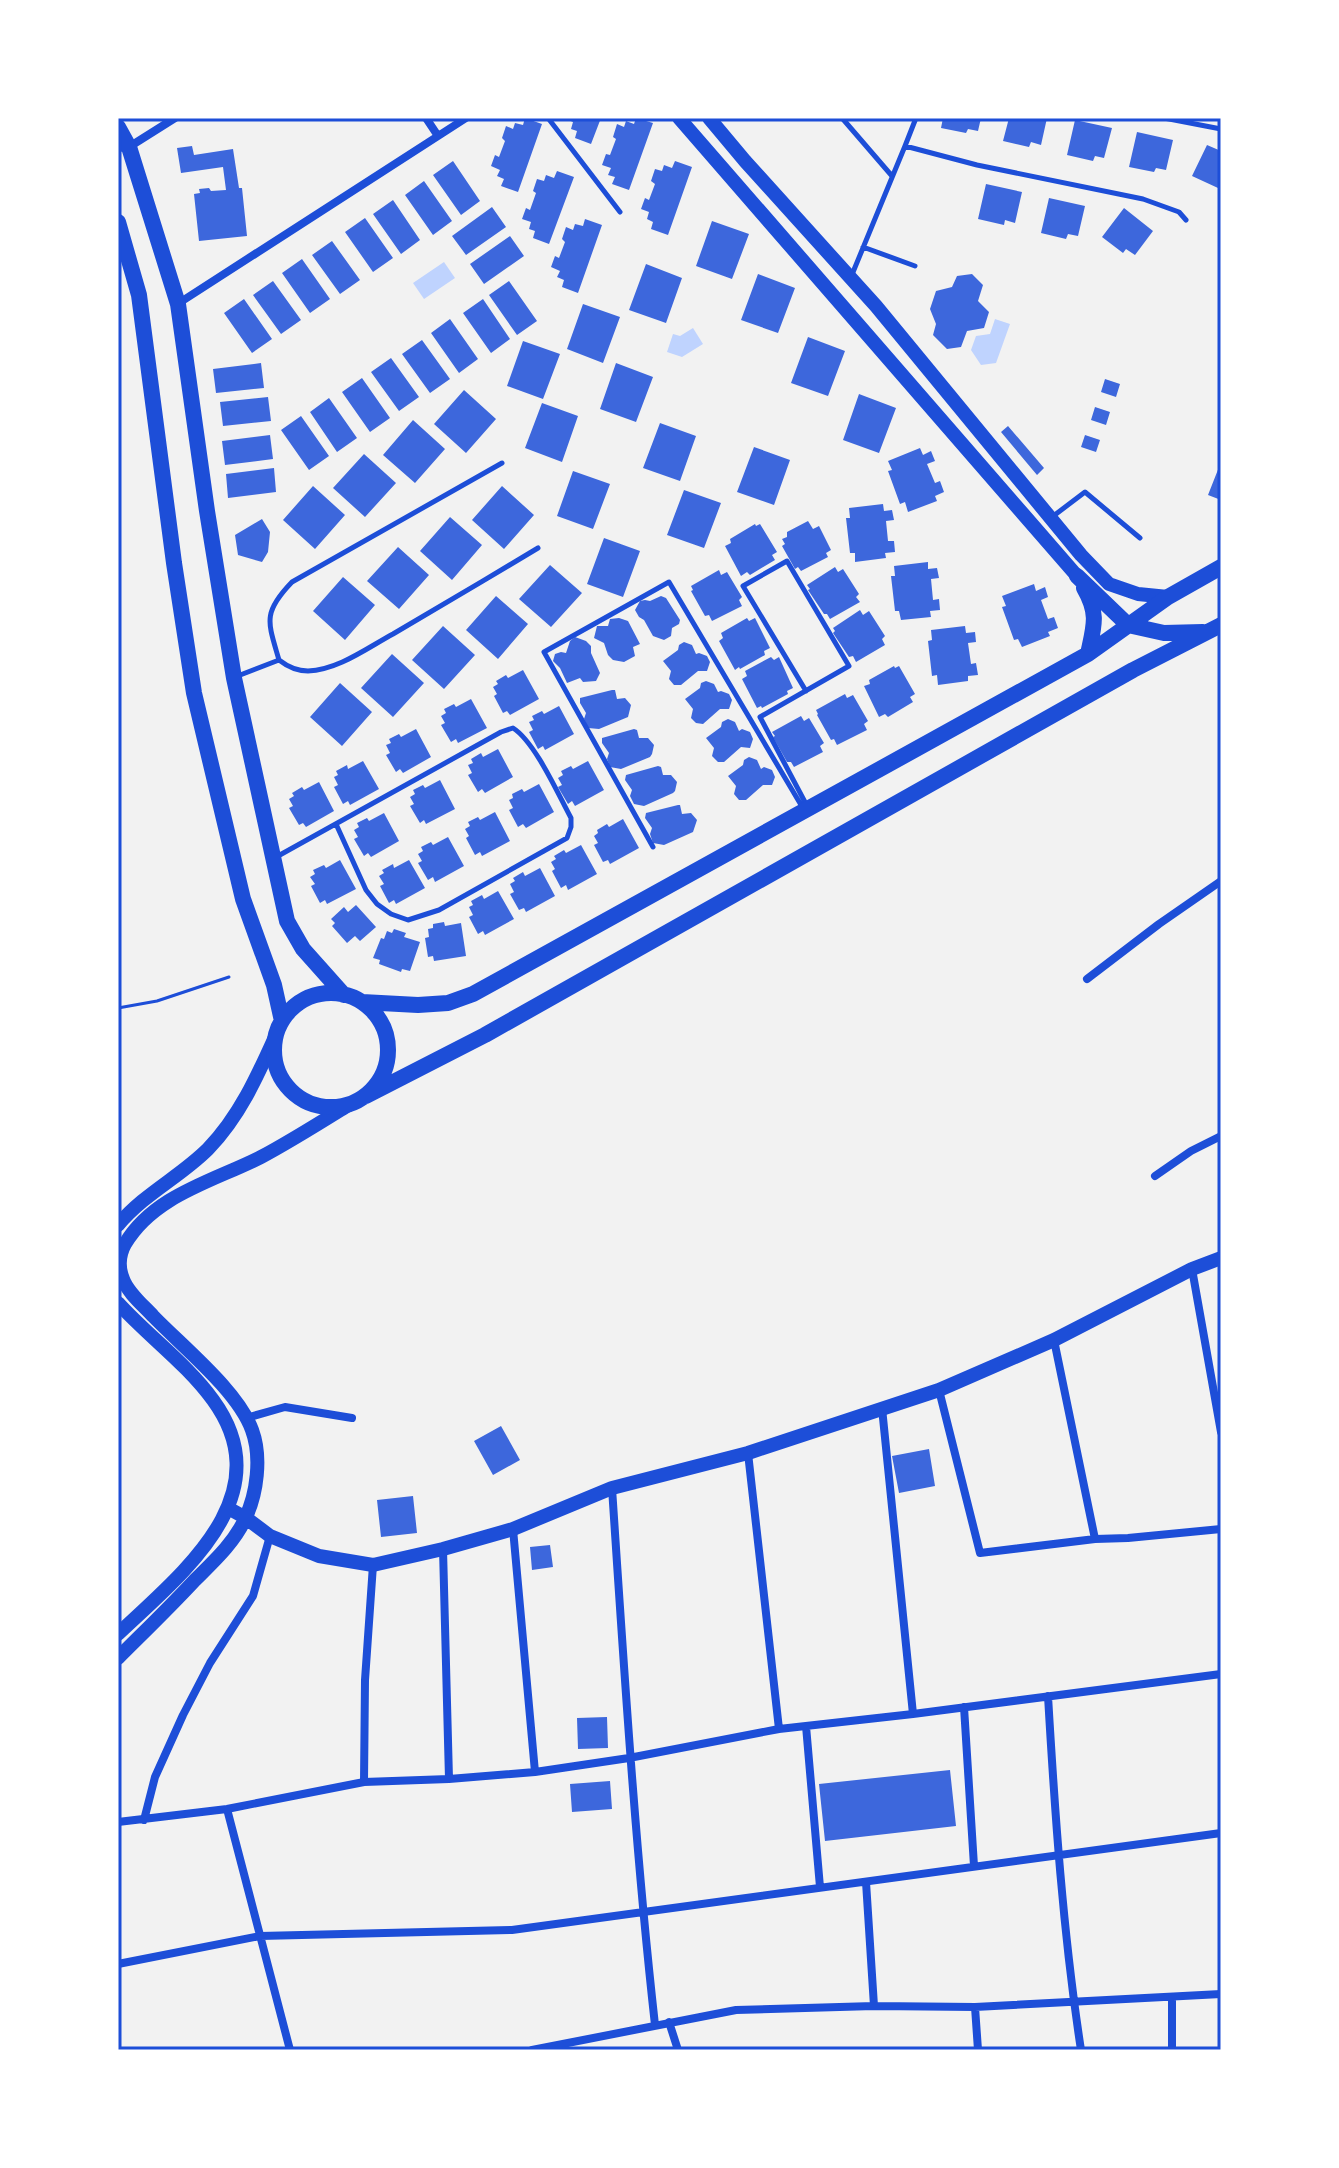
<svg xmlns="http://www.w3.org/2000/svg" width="1339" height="2168" viewBox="0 0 1339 2168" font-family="Mulish,sans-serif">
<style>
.water{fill:#bfd3fe}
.building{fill:#3d67dc}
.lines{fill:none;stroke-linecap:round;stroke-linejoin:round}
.path{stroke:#1d4ed8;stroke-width:3}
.service{stroke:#1d4ed8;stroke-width:5}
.minor{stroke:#1d4ed8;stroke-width:8}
.tertiary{stroke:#1d4ed8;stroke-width:14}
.primary{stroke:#1d4ed8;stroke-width:16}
.neatline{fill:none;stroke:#1d4ed8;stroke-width:3}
</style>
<rect width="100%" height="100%" fill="#f2f2f2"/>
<path class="water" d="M444 262 455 278 424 299 413 283Z
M995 319 1010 324 996 363 981 365 971 350 976 336 990 334Z
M693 328 703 344 682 357 667 352 673 334 680 336Z"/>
<path class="building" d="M525 118 542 124 518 192 501 186 504 179 497 176 500 170 491 166 495 155 499 157 505 141 502 138 506 126 513 129 515 123 523 125Z
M564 118H601L591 144 575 138 577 131 571 129 573 122Z
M636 118 653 123 629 190 612 184 615 177 608 175 611 168 602 165 606 154 610 155 616 139 613 137 617 124 624 127 626 121 634 124Z
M943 118H981L978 131 968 129 966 133 941 128Z
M1009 118H1047L1041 145 1031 142 1029 147 1003 141Z
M1075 120 1112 128 1104 158 1095 156 1093 161 1067 155Z
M1137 132 1173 140 1166 170 1156 168 1154 172 1129 167Z
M1207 145 1221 151V181L1218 188 1192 176Z
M192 146 194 155 233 149 239 188H242L247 236 199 241 194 194 200 193 199 189 209 188 211 191 226 190 223 167 181 173 177 148Z
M453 161 480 201 461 215 433 175Z
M675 161 692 167 668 235 651 229 653 222 647 219 649 212 641 209 645 198 649 200 655 184 651 181 655 169 662 171 664 165 672 168Z
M557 171 574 177 549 244 533 238 535 231 529 229 531 222 522 219 526 208 530 210 536 193 533 191 537 179 544 181 546 175 554 178Z
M424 181 452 221 433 235 405 195Z
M986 184 1022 192 1015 223 1005 220 1004 225 978 219Z
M1049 198 1085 206 1078 236 1068 234 1066 239 1041 233Z
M393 200 420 240 401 254 373 214Z
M492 207 506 227 466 255 452 236Z
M1124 208 1153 231 1135 255 1126 249 1123 253 1102 237Z
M365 218 393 258 373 272 345 232Z
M585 219 602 225 578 293 562 287 564 280 557 277 560 271 551 267 555 256 559 258 565 242 562 239 566 227 573 230 575 224 583 226Z
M712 221 749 234 732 279 696 266Z
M510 236 524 256 484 284 470 264Z
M332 241 360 280 340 294 312 255Z
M302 259 330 299 310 313 282 273Z
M646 264 682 278 666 323 629 310Z
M758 274 795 288 778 333 741 320Z
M972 274 983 285 978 301 989 312 984 328 967 331 961 347 947 349 933 335 936 324 930 309 936 291 952 287 957 276Z
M273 281 301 320 281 334 253 295Z
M509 281 537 321 517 335 489 295Z
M244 299 272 339 252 353 224 313Z
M483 299 510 339 491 353 463 313Z
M583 304 620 317 603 363 567 349Z
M450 319 478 359 459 373 431 333Z
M808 337 845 351 828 396 791 383Z
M422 340 450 379 430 393 402 354Z
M523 341 560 354 543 399 507 386Z
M391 358 419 397 399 411 371 372Z
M261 363 264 388 216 393 213 369Z
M616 363 653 377 636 422 600 409Z
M362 378 390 418 370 432 342 392Z
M1105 379 1120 384 1116 397 1101 392Z
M464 390 496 419 466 453 434 424Z
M859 394 896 408 879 453 843 440Z
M268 397 271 421 223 426 220 402Z
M329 398 357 438 337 452 310 412Z
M542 403 578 416 562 462 525 448Z
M1095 407 1110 412 1106 425 1091 420Z
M301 416 329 456 309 470 281 430Z
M413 420 445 449 415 483 383 455Z
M660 423 696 436 680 481 643 468Z
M1008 426 1044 468 1037 475 1001 432Z
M270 435 273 459 225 465 222 441Z
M1085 435 1100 440 1096 452 1081 447Z
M754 447 790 460 774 505 737 492Z
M920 448 923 455 931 451 935 461 927 464 935 483 940 481 944 492 935 496 937 501 908 512 905 502 900 504 888 471 892 470 888 461Z
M364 454 396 483 365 517 333 488Z
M1221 462V500L1208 495Z
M274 468 276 492 228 498 226 474Z
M573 471 610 484 593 529 557 516Z
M313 486 345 515 315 549 283 520Z
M502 486 534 515 504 549 472 520Z
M684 490 721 503 704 548 667 535Z
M883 504 884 511 892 510 894 520 886 521 888 541H894L895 552 885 553 886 558 855 562V553H850L846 518H850L849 508Z
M450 517 482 545 452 580 420 551Z
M262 519 270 532 268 552 262 562 238 555 235 535Z
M808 521 813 529 819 526 831 550 826 553 828 557 801 571 798 567 795 569 782 546 785 544 782 539 787 537V532Z
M755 524 756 526 760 524 777 552 772 555 775 560 750 575 747 572 741 576 725 546 731 543 730 539Z
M604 538 640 551 623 597 587 584Z
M398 547 429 575 399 609 367 581Z
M928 562V569L937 568 939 578 931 579 933 600 939 599 940 610 930 611 931 617 901 620 899 611H895L891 576H895L894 566Z
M550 565 582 593 551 627 519 599Z
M835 567 838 572 843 569 859 594 856 597 860 602 830 619 827 614H824L808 590 810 589 807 585Z
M719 570 721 575 727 572 742 597 739 600 742 606 712 621 709 615 705 616 691 591 693 590 691 586Z
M343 577 375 605 345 640 313 611Z
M1034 584 1036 591 1045 587 1048 597 1041 600 1048 619 1054 617 1058 628 1048 632 1050 636 1022 647 1018 639 1014 640 1002 607 1006 606 1002 596Z
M496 596 528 624 498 659 466 630Z
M661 596 666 598 680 620 679 624 672 628 671 636 664 640 653 636 644 620 639 617 635 610 640 601 645 600 650 601Z
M860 610 863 615 869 611 885 636 882 639 885 645 856 662 853 656 849 657 833 633 835 631 833 628Z
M619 618 628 621 640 644 633 647 635 656 624 662 613 660 608 655 604 643 594 638 597 626H608L610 619Z
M747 618 749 621 755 618 770 648 764 651 765 655 740 669 739 667 735 670 719 641 723 638 721 633Z
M443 626 475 655 444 689 412 660Z
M965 626 966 633 975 632 976 642 968 643 971 664 976 663 978 675 968 676V681L938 685 937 675 932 676 928 641 932 640 931 630Z
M575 637 586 641 591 646V653L600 673 596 681 583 682 580 678 567 683 560 668 553 661 555 654 561 652 566 653 570 641Z
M684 642 692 645 696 654 699 653 707 656 710 662 707 671H698L681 685H674L669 679 671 671 663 661 678 650 679 645Z
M392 654 424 683 393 717 361 688Z
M771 657 774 660 779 657 793 688 787 691 788 694 762 708 761 706 757 708 742 679 747 676 745 671Z
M894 666 895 668 899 666 915 694 910 697 913 702 888 717 885 714 879 717 864 686 870 684 869 680Z
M523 670 539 699 510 715 507 711 503 713 494 696 497 694 493 687 498 684 496 681 506 675 508 678Z
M706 681 714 684 718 692 721 691 729 694 732 700 729 709H720L703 724 696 723 691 718 693 709 685 699 700 688 701 683Z
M340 683 372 712 342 746 310 717Z
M612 690H615L617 699 625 698 631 705 628 717 599 729 588 728 584 719 586 713 580 703V698Z
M845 694 847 698 853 695 868 721 864 724 867 730 837 745 834 739 831 740 817 715 818 714 816 710Z
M471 699 487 728 458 743 456 739 451 742 441 725 445 723 441 716 446 713 444 709 454 704 456 707Z
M559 706 574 734 545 750 543 746 538 749 529 732 533 730 529 722 534 720 532 716 542 711 544 714Z
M801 716 804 721 809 718 824 743 820 746 823 752 794 767 791 762H787L773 737 775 736 772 732Z
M728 719 735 722 739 731 742 729 750 732 753 739 750 748 741 747 724 762H718L712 756 714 748 706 738 721 727 722 722Z
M416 729 431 757 403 773 400 769 396 772 386 755 390 753 386 745 391 743 389 739 399 734 401 737Z
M634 729 637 730 639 738H648L654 745 652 754 650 757 621 769 610 767 607 759 609 753 602 743V738Z
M498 749 513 777 485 793 482 789 478 792 468 775 472 773 468 765 473 763 471 759 481 753 483 757Z
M749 757 757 760 761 769 764 767 772 770 775 777 772 785H763L746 800H739L734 794 736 786 728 776 743 765 744 760Z
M363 761 379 789 350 805 348 801 343 804 334 787 338 785 334 777 338 775 336 771 347 765 348 769Z
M588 761 604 790 575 806 572 801 568 804 558 787 562 785 558 778 563 775 561 771 571 766 573 769Z
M658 766 661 767 663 775H671L677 782 675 791 673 793 644 806 634 804 630 796 632 790 625 780 626 775Z
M440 780 455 809 426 824 424 820 420 823 410 806 414 804 410 797 415 794 413 790 423 785 425 788Z
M319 782 334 811 306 827 303 823 299 825 289 808 293 806 289 799 294 796 292 793 302 787 304 790Z
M539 784 554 812 526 828 523 824 518 827 509 810 513 808 509 800 513 798 512 794 522 789 524 792Z
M678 805H680L682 814 691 813 697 820 693 832 664 845 653 843 650 834 652 828 645 818 646 813Z
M495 812 510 841 482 856 480 852 475 855 466 838 469 836 465 829 470 826 468 822 478 817 480 820Z
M384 813 399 841 371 857 368 853 364 856 354 839 358 837 354 830 359 827 357 823 367 818 369 821Z
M623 819 639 848 610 864 608 860 603 862 594 845 598 843 594 836 598 833 597 830 607 824 609 827Z
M448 837 464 866 435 882 433 877 428 880 418 863 422 861 418 854 423 851 421 847 431 842 433 845Z
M581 845 597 874 568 890 566 885 561 888 552 871 555 869 551 862 556 859 554 856 564 850 566 853Z
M340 860 356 889 327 904 325 900 320 903 311 886 315 884 310 877 315 874 313 870 324 865 326 868Z
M409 860 425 888 396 904 394 900 389 903 380 886 384 884 379 876 384 873 382 870 393 864 394 868Z
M540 868 555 896 526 912 524 908 519 910 510 894 514 892 510 884 515 881 513 878 523 872 525 876Z
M498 891 514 919 485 935 483 931 478 934 469 917 473 915 469 907 473 905 471 901 482 895 484 899Z
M356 905 376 927 360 941 355 936 347 943 332 926 335 923 331 919 344 907 348 912Z
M444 922 445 926 461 923 466 956 434 961 433 956 428 957 425 938 429 937 428 929 433 928V924Z
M394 929 406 933 404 937 420 942 410 971 402 969 401 972 379 964 380 960 373 958 381 938 384 939 387 931 392 933Z
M501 1426 520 1460 493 1475 474 1441Z
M929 1449 935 1486 899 1493 892 1456Z
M413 1496 417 1533 381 1537 377 1500Z
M550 1545 553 1567 532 1570 530 1547Z
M607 1717 608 1748 578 1749 577 1718Z
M950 1770 956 1826 825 1841 819 1784Z
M610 1781 612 1809 572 1812 570 1784Z"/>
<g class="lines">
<path class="path" d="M118 1008 157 1001 229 977"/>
<path class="service" d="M548 118 620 212
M842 118 892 176
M1164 118 1221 129
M905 146 916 118
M863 247 915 266
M851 277 905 146 977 165 1143 199 1179 212 1186 220
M502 463 292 582C262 613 268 622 279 660 288 667 296 671 308 671 338 670 367 648 393 634 441 606 490 577 538 548
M1052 517 1085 492 1140 538
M235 677 279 660
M806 691 743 586 787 561 849 666 760 717 806 804
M653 847 544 652 669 582 804 810
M278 856 501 732 513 728C535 742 558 794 571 818V827L567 838 439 910 408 920 391 914 377 904 366 890 336 824"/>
<path class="minor" d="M426 118 438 136
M118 148 129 147 175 118
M179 303 466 118
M1087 979 1159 924 1221 881
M1155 1176 1191 1151 1221 1136
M1192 1269 1221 1432
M1054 1340 1095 1539
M939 1390 980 1553 1095 1539 1128 1538 1221 1529
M882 1408 913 1714
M246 1418 285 1407 352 1418
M748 1453 779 1729
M612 1488C624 1667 635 1846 655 2025
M513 1529 535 1772
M443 1549 449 1779
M1048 1696C1055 1815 1063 1933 1081 2050
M964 1707 974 1866
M806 1726 820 1887
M364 1782 365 1680 373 1565
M227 1809 290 2050
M144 1820 155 1777 183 1715 210 1663 253 1596 270 1536
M118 1822 227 1809 364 1782 449 1779 535 1772 629 1758 779 1729 913 1714 1221 1674
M866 1882 874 2006
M118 1964 260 1936 512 1930 1221 1833
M1172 1997V2050
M975 2007 978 2050
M669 2022 678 2050
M532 2050 736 2010 874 2006 975 2007 1221 1994"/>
<path class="tertiary" d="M679 118 1077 576
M709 118 745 161 876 306 1081 555 1109 584 1138 594 1168 597
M118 1225C145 1193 180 1177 208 1149 239 1117 257 1077 275 1037
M118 1303C148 1336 187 1364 213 1400 283 1496 181 1574 118 1634
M228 1508 246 1518 270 1536 319 1556 373 1565 443 1549 513 1529 612 1488 748 1453 939 1390 1054 1340 1192 1269 1221 1258
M118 1658C144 1632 170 1607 195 1580 213 1562 234 1543 245 1519 257 1494 262 1457 252 1430 238 1391 183 1347 153 1316 143 1305 128 1293 123 1279 118 1267 119 1255 125 1244 154 1195 214 1181 261 1157 291 1141 321 1122 350 1104"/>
<path class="primary" d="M118 127 129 147 178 304 207 511 234 678 287 921 303 949 344 995
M118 222 139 295 174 563 194 693 243 899 274 985 282 1021
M1077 576 1128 625 1164 633 1203 632
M1084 588C1099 614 1094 626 1088 654
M274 1050a57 57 0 1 1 114 0a57 57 0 1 1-114 0Z
M362 1002 418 1005 448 1003 473 994 1088 654 1168 597 1221 567
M366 1096 485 1035 1133 670 1221 625"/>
</g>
<rect width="1339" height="2168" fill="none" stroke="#ffffff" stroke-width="240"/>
<rect x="120" y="120" width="1099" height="1928" class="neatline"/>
</svg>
